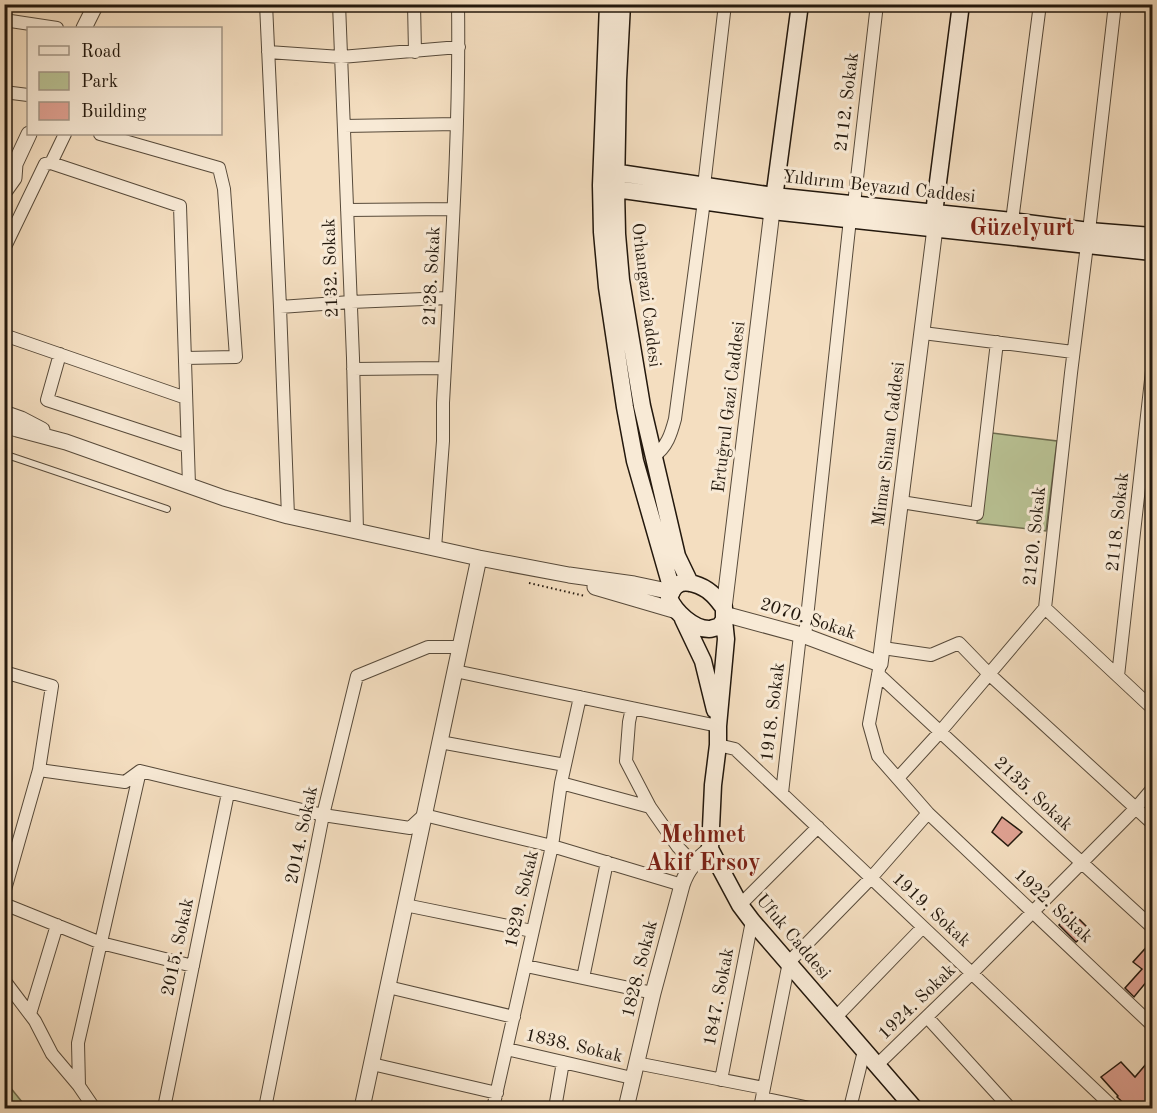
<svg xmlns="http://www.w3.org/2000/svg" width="1157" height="1113" viewBox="0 0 1157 1113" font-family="'Old Standard TT',serif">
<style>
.green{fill:#b9c294;stroke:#6e6d50;stroke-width:1.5}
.building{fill:#e0a192;stroke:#23180d;stroke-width:1.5}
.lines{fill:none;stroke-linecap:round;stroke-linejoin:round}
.service-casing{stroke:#574a3a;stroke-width:8}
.minor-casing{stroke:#574a3a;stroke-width:14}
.tertiary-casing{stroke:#574a3a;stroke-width:17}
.secondary-casing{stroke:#23180d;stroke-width:19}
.path{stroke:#23180d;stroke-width:2;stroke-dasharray:1.5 3;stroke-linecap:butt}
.service{stroke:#f8ead6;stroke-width:6}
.minor{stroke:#f8ead6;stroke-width:12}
.tertiary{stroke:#f8ead6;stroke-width:15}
.secondary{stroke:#f8ead6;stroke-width:16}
.labels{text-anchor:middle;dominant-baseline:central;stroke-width:6;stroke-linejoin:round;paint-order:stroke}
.street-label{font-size:18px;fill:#23180d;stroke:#f8ead6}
.district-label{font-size:24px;font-weight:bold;fill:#7a1f14;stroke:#f8ead6}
</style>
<rect width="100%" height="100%" fill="#f4dec0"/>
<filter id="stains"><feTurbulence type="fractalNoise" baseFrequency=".00333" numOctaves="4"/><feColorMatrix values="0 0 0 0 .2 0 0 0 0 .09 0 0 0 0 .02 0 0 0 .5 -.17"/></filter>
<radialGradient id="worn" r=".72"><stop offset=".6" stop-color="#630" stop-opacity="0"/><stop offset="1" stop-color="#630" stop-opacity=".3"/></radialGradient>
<path class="green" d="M992 433 1057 441 1046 531 977 523Z
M5 1081 27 1108H5Z"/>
<path class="building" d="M1002 817 1022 832 1008 846 992 832Z
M1072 912 1090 930 1076 942 1059 925Z
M1152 941V976V975L1134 997 1125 988 1142 969 1133 962Z
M1152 1057V1108H1129L1117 1097 1118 1096 1101 1077 1121 1062 1135 1077Z"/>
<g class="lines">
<defs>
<path id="service" d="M4 454 167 509"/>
<path id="minor" d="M266 4 280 307 288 516
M339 4 353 358 357 531
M414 4 415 52
M4 20 57 28
M268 52 341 57 459 47
M4 92 28 95
M344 126 457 124
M100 134 219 168 224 189 236 357 185 358
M51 163 65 134
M704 186 725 4
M854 204 877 4
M347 210 453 209
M1012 221 1040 4
M1089 231 1115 4
M4 249 45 164 51 163 180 206 189 485
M280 307 351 302 448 298
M923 333 1073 352
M4 335 186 398
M60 354 47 400 187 446
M353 369 445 368
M654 456C667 447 671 434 675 419L704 201
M901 502 977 514 997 342
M435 548 443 441V403C450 270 460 137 458 4
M1045 608 1152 708
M805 636 850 219
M883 648 931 655 959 643 989 674 1152 823
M455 671 718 726
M4 672 52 686 39 770 4 893
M878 674 1034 819 1152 927
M1118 676 1152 371
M632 708 629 722 626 761 650 807 678 847 693 863
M440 742 565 765
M718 745 735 749 1114 1108
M39 770 125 782 140 771 323 815 410 828 424 815 552 846 682 885
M898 778 940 732 1045 608 1071 373 1087 245
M561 783 650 807
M782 793 800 635
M928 813 1152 1025
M4 904 101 943 193 966
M405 905 532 931
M740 905 818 827
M526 966 653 993
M583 978 607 862
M4 980 35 1021 52 1054 79 1086 78 1043 140 771
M388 987 514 1017
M30 1014 57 925
M836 1017 923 927
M927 1017 1010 1108
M507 1049 632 1078
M636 1063 764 1088
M372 1064 497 1093
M876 1066 972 973 1136 808 1152 789
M721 1080 752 921
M79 1086 94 1108
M762 1098 810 1108
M164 1108 228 793
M265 1108 323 815 357 676 428 647H460
M493 1108 552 846 561 783 580 697
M555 1108 563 1062
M760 1108 789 962 871 878 928 813 878 756 869 724 880 664
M850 1108 864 1051"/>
<path id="tertiary" d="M84 28 96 4
M4 192 14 178 15 164 29 134
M4 413 21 419 42 430
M4 425 17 429 66 442 224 498 288 516 479 558 569 575 634 584 672 592
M595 587 677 611
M724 608 772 211
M724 614 805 636 880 664 935 228
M362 1108 479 558
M626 1108 653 993 682 885C688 867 696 861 710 849"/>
<path id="secondary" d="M608 4 601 185 602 232 607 287 625 407 635 461 672 590
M622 4 618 80 616 189 617 234 621 280 642 406 677 556 690 583
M606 171 774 196 1012 221 1089 231 1152 236
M606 186 616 189 772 211 1152 252
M773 206 800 4
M935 224 934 213 961 4
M683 619 703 661 715 710
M724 620 719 627C715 627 712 629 709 629 693 629 675 612 669 598 671 594 672 589 676 586 685 578 703 586 711 593 716 597 720 603 724 608V620L726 639 718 726V745L713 785 710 849 740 905 752 921 914 1108"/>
</defs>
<use href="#service" class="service-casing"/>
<use href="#minor" class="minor-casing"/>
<use href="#tertiary" class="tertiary-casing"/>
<use href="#secondary" class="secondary-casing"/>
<path class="path" d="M529 583 585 596"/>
<use href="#service" class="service"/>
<use href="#minor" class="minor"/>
<use href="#tertiary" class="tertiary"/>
<use href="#secondary" class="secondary"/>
</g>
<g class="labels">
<g class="street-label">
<text transform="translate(847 102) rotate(-83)">2112. Sokak</text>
<text transform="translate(879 187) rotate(6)">Yıldırım Beyazıd Caddesi</text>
<text transform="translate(331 268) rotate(-92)">2132. Sokak</text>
<text transform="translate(432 276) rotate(-87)">2128. Sokak</text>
<text transform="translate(646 295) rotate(83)">Orhangazi Caddesi</text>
<text transform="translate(729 407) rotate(-83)">Ertuğrul Gazi Caddesi</text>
<text transform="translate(889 444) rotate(-83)">Mimar Sinan Caddesi</text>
<text transform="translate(1118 522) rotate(-84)">2118. Sokak</text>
<text transform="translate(1035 536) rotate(-84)">2120. Sokak</text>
<text transform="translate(808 619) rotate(18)">2070. Sokak</text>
<text transform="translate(773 712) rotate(-83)">1918. Sokak</text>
<text transform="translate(1033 794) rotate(43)">2135. Sokak</text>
<text transform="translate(302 835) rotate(-78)">2014. Sokak</text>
<text transform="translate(522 899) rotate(-77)">1829. Sokak</text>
<text transform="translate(1053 906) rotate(43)">1922. Sokak</text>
<text transform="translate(931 910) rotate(43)">1919. Sokak</text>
<text transform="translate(793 937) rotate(50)">Ufuk Caddesi</text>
<text transform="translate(178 947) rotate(-78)">2015. Sokak</text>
<text transform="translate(640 969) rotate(-76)">1828. Sokak</text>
<text transform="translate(719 997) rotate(-79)">1847. Sokak</text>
<text transform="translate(917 1002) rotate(-44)">1924. Sokak</text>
<text transform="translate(574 1046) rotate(13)">1838. Sokak</text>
</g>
<g class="district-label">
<text x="1022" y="229">Güzelyurt</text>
<text x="703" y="836">Mehmet<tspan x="703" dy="28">Akif Ersoy</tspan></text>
</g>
</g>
<rect width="1157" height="1113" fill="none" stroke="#f4dec0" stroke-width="24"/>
<rect x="6" y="6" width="1145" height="1101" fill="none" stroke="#23180d" stroke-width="3"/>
<rect x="12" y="12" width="1133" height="1089" fill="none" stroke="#23180d" stroke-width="1.5"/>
<rect x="27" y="27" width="195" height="108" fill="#f8ead6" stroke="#a39686" stroke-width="1.5"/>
<rect x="39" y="46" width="30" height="9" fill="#f8ead6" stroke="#a39686" stroke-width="1.5"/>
<text x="81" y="57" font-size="18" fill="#23180d">Road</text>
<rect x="39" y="72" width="30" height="18" fill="#b9c294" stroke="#a39686" stroke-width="1.5"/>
<text x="81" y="87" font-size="18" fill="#23180d">Park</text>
<rect x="39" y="102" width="30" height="18" fill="#e0a192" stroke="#a39686" stroke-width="1.5"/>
<text x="81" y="117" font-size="18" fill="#23180d">Building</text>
<rect width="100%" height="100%" filter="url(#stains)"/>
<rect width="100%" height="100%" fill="url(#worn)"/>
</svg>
